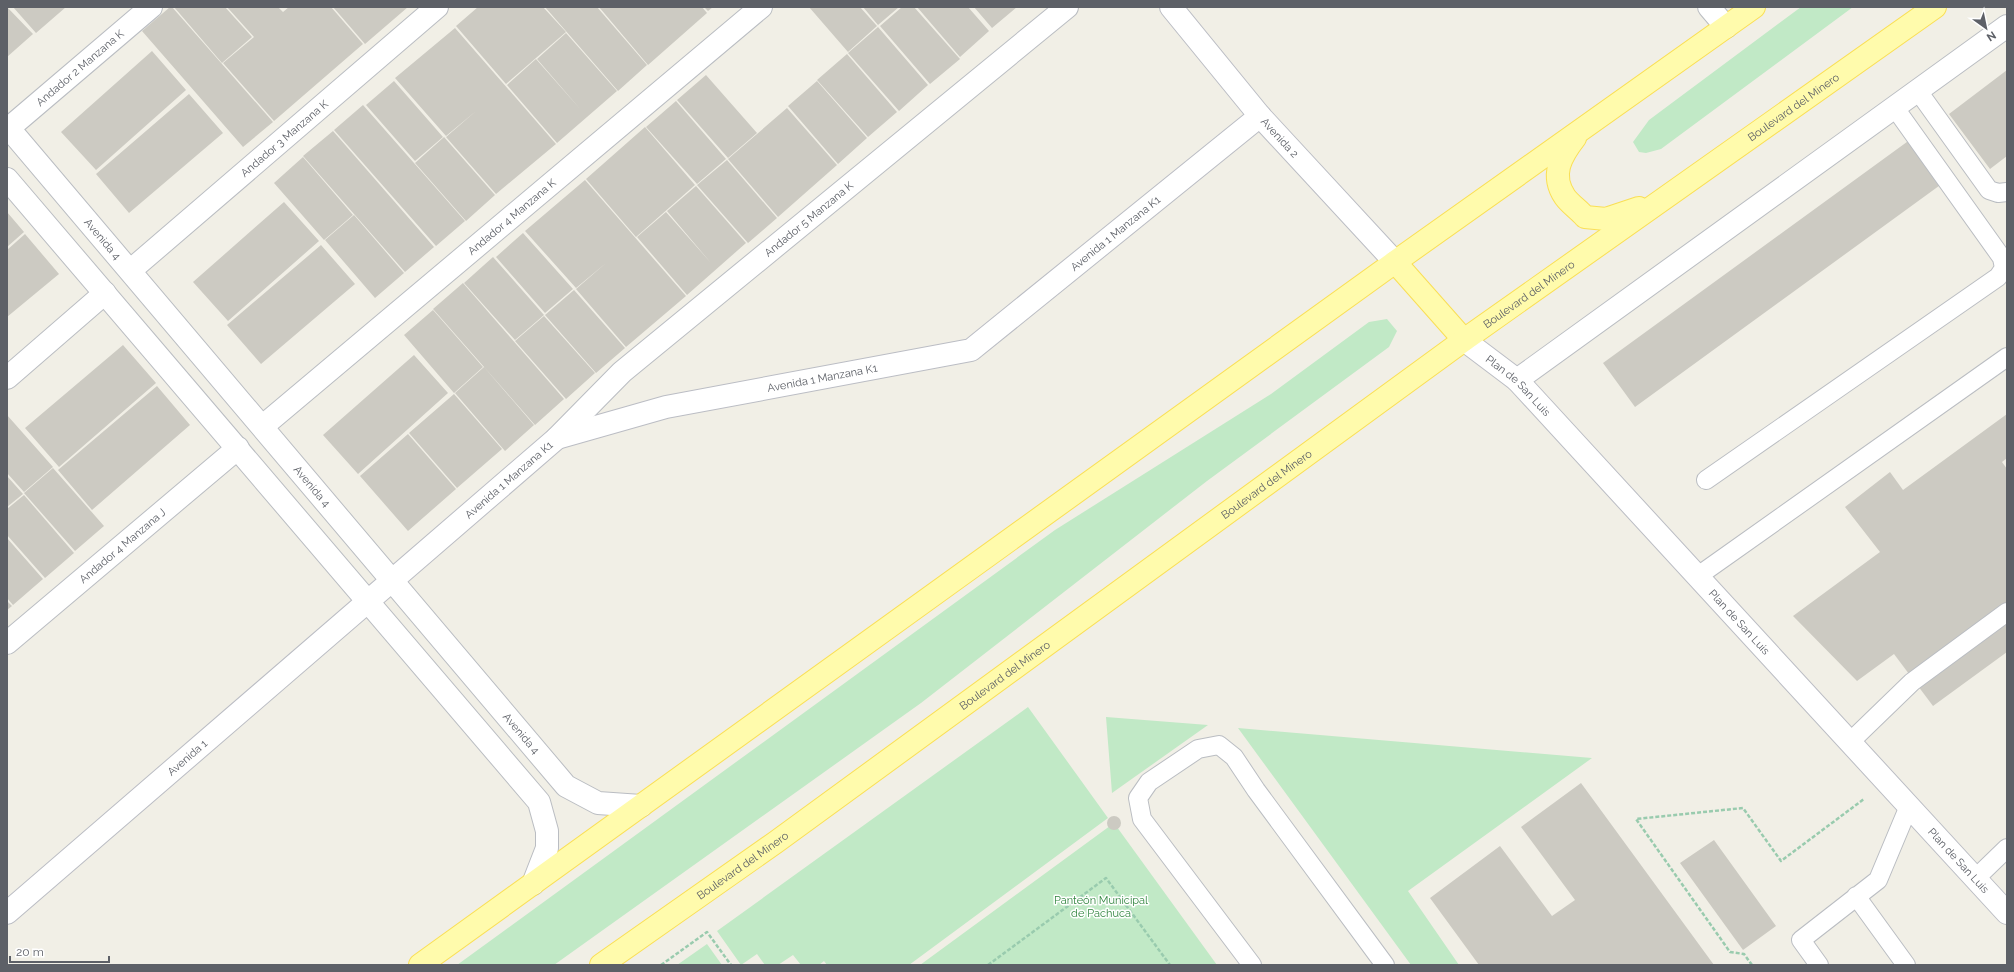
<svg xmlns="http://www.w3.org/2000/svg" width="2014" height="972" viewBox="0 0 2014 972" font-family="Raleway,sans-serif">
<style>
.green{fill:#c1e9c6}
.building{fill:#cccac2}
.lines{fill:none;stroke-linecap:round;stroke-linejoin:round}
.lane-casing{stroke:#babdc2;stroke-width:20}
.street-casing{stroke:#babdc2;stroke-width:24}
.secondary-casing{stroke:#bbbdc4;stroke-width:24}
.primary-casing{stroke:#fadf55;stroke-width:24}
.path{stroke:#99cbae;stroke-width:2.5;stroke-dasharray:4 2;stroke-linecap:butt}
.lane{stroke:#fff;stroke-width:18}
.street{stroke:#fff;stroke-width:22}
.secondary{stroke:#fff;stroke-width:22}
.primary{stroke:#fffbac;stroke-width:22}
.labels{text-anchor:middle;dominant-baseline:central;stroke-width:3;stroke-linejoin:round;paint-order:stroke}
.street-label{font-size:11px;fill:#5d6067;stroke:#fff}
.park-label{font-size:11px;fill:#2f843d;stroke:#fff}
</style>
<rect width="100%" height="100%" fill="#f1efe6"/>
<path class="green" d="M1801 7H1853L1661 149 1646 153 1639 152 1633 142 1649 120Z
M1387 319 1397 331 1389 347 1207 481 921 703 554 965H457L1055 530 1271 394 1369 322Z
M1028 707 1108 818 909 965H827L824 961 819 965H801L793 955 778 965H765L757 954 741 965 717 931Z
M1106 717 1208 725 1112 793Z
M1238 728 1592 758 1408 891 1459 965H1411Z
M1114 823 1217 965H920Z
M707 944 722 965H677Z"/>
<path class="building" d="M7 7 33 34 7 57Z
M13 7H66L36 33Z
M170 7H172L273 122 243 147 142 31Z
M174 7H225L252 37 222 63Z
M227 7H278L283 12 289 7H331L363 44 274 121 223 63 254 37Z
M333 7H408L365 44Z
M478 7H543L566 32 506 84 456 26Z
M545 7H597L647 65 618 91Z
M599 7H702L707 13 648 65Z
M704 7H713L708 11Z
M809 7H860L877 26 848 52Z
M863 7H899L878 25Z
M902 7H914L960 59 930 84 880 26Z
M917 7H968L989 31 960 57Z
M974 7H1017L992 28Z
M878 27 928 85 899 111 848 53Z
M455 28 556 144 496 194 446 137 476 111 446 136 395 78Z
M566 33 617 91 557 143 507 85 536 59 581 110 537 59Z
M152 51 186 90 96 170 61 132Z
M847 54 897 112 868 137 817 80Z
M2007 70V156L1990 169 1949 114Z
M706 75 757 133 728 158 677 100Z
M394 81 443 137 415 161 366 105Z
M817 81 867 138 838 164 788 106Z
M189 94 223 133 129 213 96 174Z
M676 101 726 159 697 184 646 127Z
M363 105 465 221 436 246 334 130Z
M787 108 837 165 778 217 728 159Z
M645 127 695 185 636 237 586 179Z
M333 131 434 247 405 272 303 156Z
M444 137 495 195 466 221 415 163Z
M1911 139 1943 183 1635 407 1603 363Z
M303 157 353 215 324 240 274 183Z
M727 160 777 218 748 243 697 185Z
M585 180 686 296 626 347 576 289 606 263 576 288 525 231Z
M696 186 746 243 687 295 637 237 666 212 711 263 667 211Z
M284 202 319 241 228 321 193 282Z
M7 212 24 232 7 247Z
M354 215 404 273 375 298 325 240Z
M523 233 573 289 545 313 496 257Z
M25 234 59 274 7 317V250Z
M321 245 355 284 261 364 227 325Z
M493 257 544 315 515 340 464 283Z
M463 283 564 399 535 425 433 309Z
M574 290 625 348 596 373 545 315Z
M433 310 483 367 454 393 404 335Z
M544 316 595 373 566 399 515 341Z
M123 345 156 383 59 467 25 428Z
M414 355 448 393 358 474 323 435Z
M484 367 534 425 505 451 455 393Z
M157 386 190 425 92 510 58 470Z
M454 394 502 449 457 488 409 433Z
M2007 414V458L2002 462 2007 469V652L1933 706 1894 654 1857 681 1793 616 1880 552 1845 507 1890 472 1903 490Z
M7 415 53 467 24 492 7 473Z
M408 434 456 489 408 531 360 476Z
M53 468 104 526 75 551 24 493Z
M7 476 23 494 7 507Z
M24 495 74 553 45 578 7 535V509Z
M7 538 43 579 13 605 7 598Z
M7 601 12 606 7 610Z
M1581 783 1714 965H1479L1430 898 1500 846 1552 916 1575 900 1521 827Z
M1107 823a7 7 0 1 1 14 0a7 7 0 1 1-14 0Z
M1714 840 1776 926 1743 950 1680 863Z"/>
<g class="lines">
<defs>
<path id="lane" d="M1918 91 1989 190 1998 193 2007 192
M1706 480 1998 277 2004 268 2002 258 1895 108
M1698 576 2007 357
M1850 742 1912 682 2007 612
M1976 878 2007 848
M1856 896 1906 965
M1252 965 1142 819 1138 798 1149 782 1198 749 1219 745 1234 757 1256 790 1385 965
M1819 965 1801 940 1878 880 1909 806"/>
<g id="street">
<path d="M1709 7 1726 27"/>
<path id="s1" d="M7 126 566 786 598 803 641 806"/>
<path id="s2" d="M9 128 151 7"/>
<path d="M7 179 539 802 547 831V848L533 884"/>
<path id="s3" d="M131 270 437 7"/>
<path d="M7 378 105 293"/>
<path d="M1517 380 2007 26"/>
<path id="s4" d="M263 426 761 7"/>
<path id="s5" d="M557 438 622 372 1067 7"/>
<path id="s6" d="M7 643 238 448"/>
</g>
<g id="secondary">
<path id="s7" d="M1171 7 1260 116 1395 262"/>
<path id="s8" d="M1464 340 1517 380 2007 913"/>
<path id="s9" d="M7 913 557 438 666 407 971 350 1260 116"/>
</g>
<g id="primary">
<path d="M1575 138C1561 156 1550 175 1565 197 1570 204 1579 210 1585 217L1606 219 1639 208"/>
<path d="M1395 262 1464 340"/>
<path d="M420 965 1395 262 1754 7"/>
<path id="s10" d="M601 965 776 842 1464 340 1935 7"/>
</g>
</defs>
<use href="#lane" class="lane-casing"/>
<use href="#street" class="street-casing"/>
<use href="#secondary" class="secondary-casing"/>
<use href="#primary" class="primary-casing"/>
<path class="path" d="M661 965 707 932 731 965
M988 965 1106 878 1170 965
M1752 965 1744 954 1730 952 1636 819 1743 808 1781 861 1864 799"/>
<use href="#lane" class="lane"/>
<use href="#street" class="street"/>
<use href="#secondary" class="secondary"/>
<use href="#primary" class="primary"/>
</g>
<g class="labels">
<g class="street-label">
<text stroke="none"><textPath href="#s2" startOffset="93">Andador 2 Manzana K</textPath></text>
<text stroke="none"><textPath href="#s10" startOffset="1469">Boulevard del Minero</textPath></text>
<text stroke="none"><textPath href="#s7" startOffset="170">Avenida 2</textPath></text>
<text stroke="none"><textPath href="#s3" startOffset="202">Andador 3 Manzana K</textPath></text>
<text stroke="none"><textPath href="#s4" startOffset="325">Andador 4 Manzana K</textPath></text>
<text stroke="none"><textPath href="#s5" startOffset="334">Andador 5 Manzana K</textPath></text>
<text stroke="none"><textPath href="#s9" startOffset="1336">Avenida 1 Manzana K1</textPath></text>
<text stroke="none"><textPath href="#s1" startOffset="148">Avenida 4</textPath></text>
<text stroke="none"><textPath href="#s10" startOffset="1145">Boulevard del Minero</textPath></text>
<text stroke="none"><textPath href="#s9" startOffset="999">Avenida 1 Manzana K1</textPath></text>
<text stroke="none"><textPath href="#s8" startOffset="71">Plan de San Luis</textPath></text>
<text stroke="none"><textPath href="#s9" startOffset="663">Avenida 1 Manzana K1</textPath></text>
<text stroke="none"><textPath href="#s10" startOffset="821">Boulevard del Minero</textPath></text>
<text stroke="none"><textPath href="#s1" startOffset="472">Avenida 4</textPath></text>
<text stroke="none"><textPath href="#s6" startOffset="151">Andador 4 Manzana J</textPath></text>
<text stroke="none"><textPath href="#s8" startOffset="395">Plan de San Luis</textPath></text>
<text stroke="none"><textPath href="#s10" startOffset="497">Boulevard del Minero</textPath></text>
<text stroke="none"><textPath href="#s1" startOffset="796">Avenida 4</textPath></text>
<text stroke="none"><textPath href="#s9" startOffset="238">Avenida 1</textPath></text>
<text stroke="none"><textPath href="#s8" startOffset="719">Plan de San Luis</textPath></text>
<text stroke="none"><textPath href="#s10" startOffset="173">Boulevard del Minero</textPath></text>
</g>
<g class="park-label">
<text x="1101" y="900">Panteón Municipal<tspan x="1101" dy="13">de Pachuca</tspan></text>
</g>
</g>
<rect width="2014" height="972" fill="none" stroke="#5d6067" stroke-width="16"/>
<g transform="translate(1986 28) rotate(147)" stroke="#ffffff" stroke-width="3" paint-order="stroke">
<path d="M0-3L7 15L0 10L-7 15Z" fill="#5d6067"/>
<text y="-6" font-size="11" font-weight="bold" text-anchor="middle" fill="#5d6067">N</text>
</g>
<path d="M10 956v6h99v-6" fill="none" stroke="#5d6067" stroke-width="2"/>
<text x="16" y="956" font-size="12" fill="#5d6067" stroke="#ffffff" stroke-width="3" paint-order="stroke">20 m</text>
</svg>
